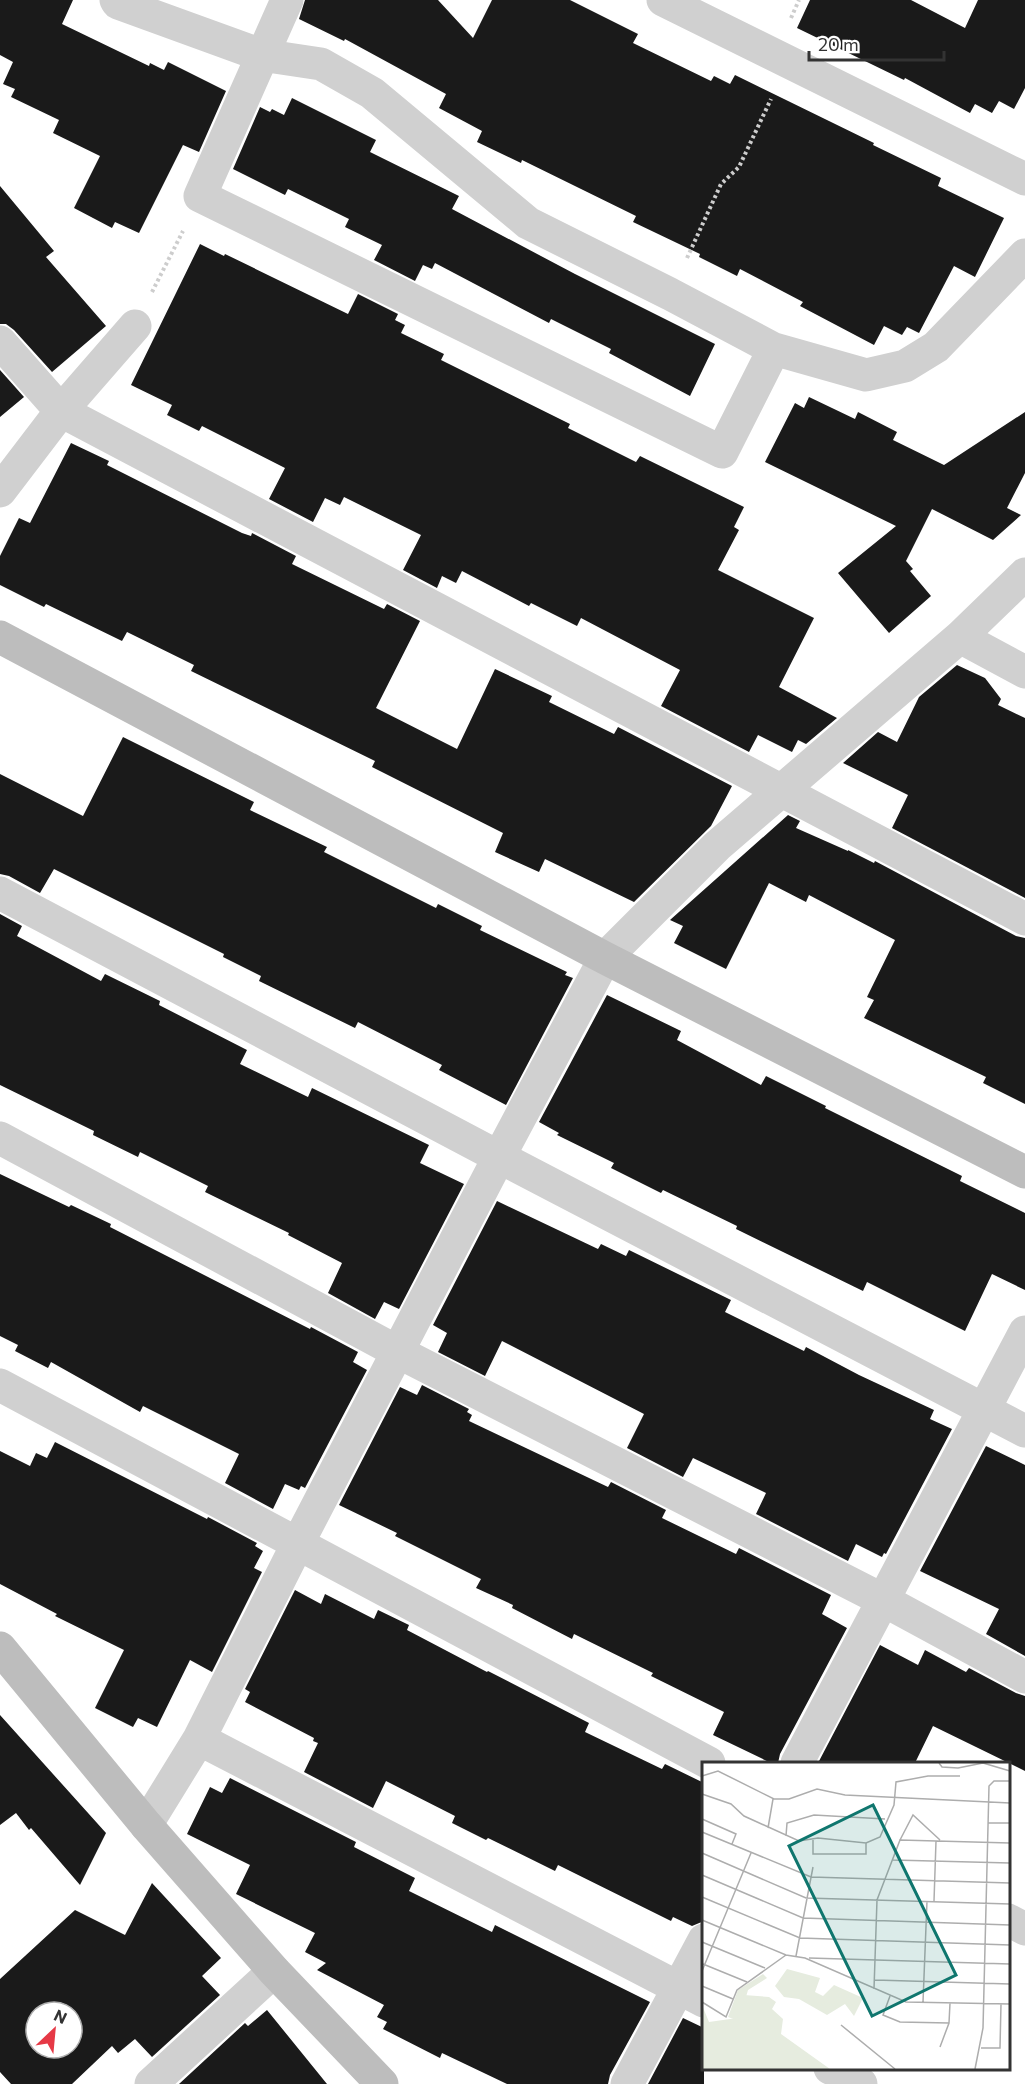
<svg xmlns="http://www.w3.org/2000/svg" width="1025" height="2084" viewBox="0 0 1025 2084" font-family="Commissioner,sans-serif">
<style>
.building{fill:#1a1a1a;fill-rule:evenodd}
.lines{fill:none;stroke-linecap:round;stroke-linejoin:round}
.path{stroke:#cdcdcd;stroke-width:4;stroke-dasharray:3 3;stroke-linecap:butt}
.street{stroke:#d0d0d0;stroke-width:33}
.secondary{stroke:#bdbdbd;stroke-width:33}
.inset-road{fill:none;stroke:#adadad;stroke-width:1.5}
.view{fill:#0f766e;fill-opacity:0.15;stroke:#0f766e;stroke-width:3}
.inset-edge{fill:none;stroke:#333;stroke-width:3}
</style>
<rect width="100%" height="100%" fill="#fff"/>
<path class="building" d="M0 0H73L62 24 149 66 150 63 164 70 168 62 226 91 199 152 183 145 139 233 115 222 112 228 74 208 100 156 53 133 59 120 11 97 15 89 3 84 13 62 0 55Z
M305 0H438L473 38 492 0H570L638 34 633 43 711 81 714 76 730 84 735 75 874 143 873 145 941 178 938 186 1004 218 975 277 954 266 919 333 907 327 902 335 884 326 874 345 800 306 803 302 740 269 737 276 699 257 700 254 633 222 636 216 522 160 521 163 477 142 482 131 439 108 446 94 345 39 344 41 299 19Z
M810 0H911L965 28 978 0H1025V88L1014 109 999 101 992 113 975 104 970 113 905 78 904 80 797 28Z
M292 98 376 140 370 152 459 196 452 209 575 274 715 344 690 396 609 353 611 349 551 319 549 323 435 263 432 269 423 265 415 281 374 260 382 245 345 227 349 219 288 189 285 195 233 169 260 107 270 112 272 109 284 115Z
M0 186 54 251 46 257 106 326 52 372 14 330 6 324H0Z
M200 244 224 256 225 254 348 314 358 294 398 314 395 320 405 325 401 333 444 354 441 360 570 424 568 428 636 462 640 456 744 507 734 527 739 530 718 570 814 618 779 687 837 718 806 744 798 740 792 752 758 735 749 752 661 706 680 670 581 618 577 626 531 603 529 606 462 571 456 583 442 576 437 588 403 570 421 535 344 497 340 505 325 498 313 522 269 499 285 468 202 426 199 431 167 415 172 405 131 385Z
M0 370 24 397 0 417Z
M809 397 855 419 858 412 897 432 893 440 944 465 1025 412V473L1007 508 1021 515 993 540 932 509 906 561 913 569 910 571 931 596 889 633 838 573 896 526 765 462 795 403 804 408Z
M71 443 109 461 107 465 242 533 251 536 252 533 296 556 292 564 384 609 387 604 420 621 376 708 457 749 495 669 552 696 549 702 614 734 618 727 732 786 711 826 634 902 545 859 539 872 495 852 503 833 372 767 375 761 191 671 194 665 127 632 122 641 46 604 44 607 0 585V556L19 518 30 523Z
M957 665 985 678 1001 699 998 705 1025 718V898L892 828 908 795 843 763 878 732 897 742 919 697Z
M123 737 254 802 250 810 327 847 324 852 436 908 438 904 482 926 480 930 567 972 565 975 573 978 506 1105 439 1070 442 1065 358 1022 355 1028 259 981 261 976 223 957 224 954 54 869 40 893 9 876 0 874V774L83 816Z
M788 815 800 821 796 828 848 851V850L874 863 875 861 1016 936 1025 938V1104L983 1083 986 1077 864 1018 874 1000 867 997 895 940 809 895 806 902 769 883 726 969 674 943 683 926 670 920Z
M0 914 22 926 17 936 101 981 105 974 160 1001 159 1005 247 1050 240 1064 308 1097 312 1088 429 1145 420 1163 464 1184 399 1309 384 1302 375 1319 328 1293 342 1263 288 1235 289 1233 205 1192 208 1186 140 1152 138 1157 93 1135 94 1131 0 1085Z
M607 995 681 1031 677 1040 761 1085 766 1076 826 1106 825 1108 962 1176 960 1181 1025 1213V1290L992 1274 965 1331 867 1282 863 1291 736 1229 737 1226 663 1190 661 1193 611 1168 614 1163 557 1135 559 1133 539 1122Z
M0 1174 69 1207 71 1205 111 1224 110 1227 310 1329 311 1327 358 1352 353 1362 367 1370 305 1488 301 1486 299 1490 285 1484 273 1509 225 1483 239 1454 143 1406 140 1412 51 1362 48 1368 15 1351 18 1345 0 1336Z
M497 1201 598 1249 601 1244 626 1256 629 1250 731 1300 725 1312 804 1351 806 1347 859 1375 934 1410 930 1419 952 1429 886 1554 884 1553 882 1557 856 1544 848 1561 756 1514 766 1493 693 1458 683 1477 627 1448 644 1414 502 1341 485 1376 438 1352 447 1333 433 1325Z
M422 1385 469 1409 467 1412 472 1415 469 1421 608 1487 611 1482 666 1510 662 1518 736 1554 739 1548 831 1595 822 1614 847 1628 780 1754 778 1763H771L713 1735 724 1712 651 1676 653 1673 574 1634 572 1639 512 1608 513 1605 476 1588 481 1579 395 1536 397 1533 339 1505 400 1387 417 1395Z
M55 1442 207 1519 208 1517 257 1543 255 1546 263 1551 254 1568 262 1572 212 1672 190 1660 157 1727 138 1718 133 1727 95 1708 124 1650 55 1616 57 1614 0 1584V1451L30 1466 36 1453 47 1458Z
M986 1446 1025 1465V1656L986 1634 999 1609 920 1571Z
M295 1590 321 1604 325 1594 374 1619 378 1610 409 1625 407 1630 487 1672 488 1671 589 1723 585 1732 662 1769 665 1764 704 1783V1921L692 1926 673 1917 671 1921 558 1865 555 1871 488 1838 486 1840 452 1823 455 1816 386 1781 373 1808 304 1772 318 1743 313 1741 314 1738 245 1702 250 1692 245 1689Z
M880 1645 918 1665 925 1650 966 1672 969 1668 1016 1693 1025 1696V1771L933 1726 915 1763H818Z
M0 1715 106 1833 80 1885 31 1828 29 1830 16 1813 0 1825Z
M230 1778 356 1842 354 1847 415 1878 409 1891 492 1932 495 1925 650 2002 610 2075 608 2084H507L442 2053 440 2058 383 2029 387 2022 377 2017 384 2005 317 1970 326 1963 305 1952 315 1933 236 1894 250 1865 187 1834 210 1787 222 1793Z
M152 1883 221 1958 202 1976 220 1995 152 2057 135 2039 118 2053 112 2046 72 2084H11L0 2072V1979L75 1910 125 1935ZM36 2012H72V2048H36Z
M267 2010 327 2084H179L245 2023 248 2026Z
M683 2018 704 2028V2084H648Z"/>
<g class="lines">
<path class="path" d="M791 18 799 0
M687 258 721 184 739 167 771 99
M152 292 183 231"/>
<path class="street" d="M116 0 118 3 261 55 321 64 372 93 528 223 670 294 774 349 866 375 905 366 936 347 1025 255
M287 0 200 196 722 452 774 349
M663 0 1025 179
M0 342 61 411 1025 919
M0 491 61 411 135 326
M960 637 1025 672
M0 893 499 1157 1025 1431
M0 1138 398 1352 883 1600 1025 1677
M0 1385 709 1763
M199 1739 704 2001
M797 1763 1025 1332
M146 1825 199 1739 298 1543 499 1157 605 958 717 846 960 637 1025 574
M1008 1920 1025 1929
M830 2068 861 2084
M151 2084 274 1971
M627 2084 704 1940"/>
<path class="secondary" d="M0 637 605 958 1025 1172
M0 1648 146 1825 274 1971 382 2084"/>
</g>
<g transform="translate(702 1762)">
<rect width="308" height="308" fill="#fff"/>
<path d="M61 212 65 216 46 228 37 259 26 255 36 228Z" fill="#e6ecdf"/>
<path d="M85 207 118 216 113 230 121 234 132 223 161 236 152 254 143 242 125 253 97 237 82 235 73 224ZM42 233 67 235 74 240 70 247 81 257 79 272 128 307H0V243L7 260 35 256Z" fill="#e6ecdf"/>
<path class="inset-road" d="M237 1 240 5 256 6 281 1M281 1 308 9M0 14 16 9 72 37H87L115 27 143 33 308 41M0 32 29 42 42 54 97 79 116 76 164 81 178 75 192 43 194 20 226 14H258M0 57 34 72 30 82M286 61H308M66 66 71 37M0 70 109 115 308 121M84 74 85 61 112 53 183 57M111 78V92H164V81M198 78 211 53 238 78M0 91 104 136 308 142M191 98 308 101M0 113 101 156 308 163M0 135 98 176 308 183M232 139 234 79M0 158 84 193 103 196 204 240 308 242M0 180 63 206M94 194 111 105M107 196 308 202M1 202 45 220M0 209 49 91M173 218 308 222M0 224 31 237M172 227 175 138 198 78 308 81M188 234 181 253 198 260 247 261M0 240 24 255 35 228 84 193M221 240 225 139M139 263 193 307M238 285 247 261 248 241M279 286H298L299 242M273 307 281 266 287 24 292 19H308"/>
<path class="view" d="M171 43 254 213 170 254 87 84Z"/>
<rect width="308" height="308" class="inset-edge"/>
</g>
<g transform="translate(54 2030) rotate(26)"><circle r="28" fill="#ffffff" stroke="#adadad" stroke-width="1.5"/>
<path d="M0-4.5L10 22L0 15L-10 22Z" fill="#e63946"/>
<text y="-9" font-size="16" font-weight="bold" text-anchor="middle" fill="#333333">N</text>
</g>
<path d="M809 51v9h135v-9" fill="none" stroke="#333333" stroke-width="3"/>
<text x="818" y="51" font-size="18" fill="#333333" stroke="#ffffff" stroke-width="4.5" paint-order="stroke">20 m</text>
</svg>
